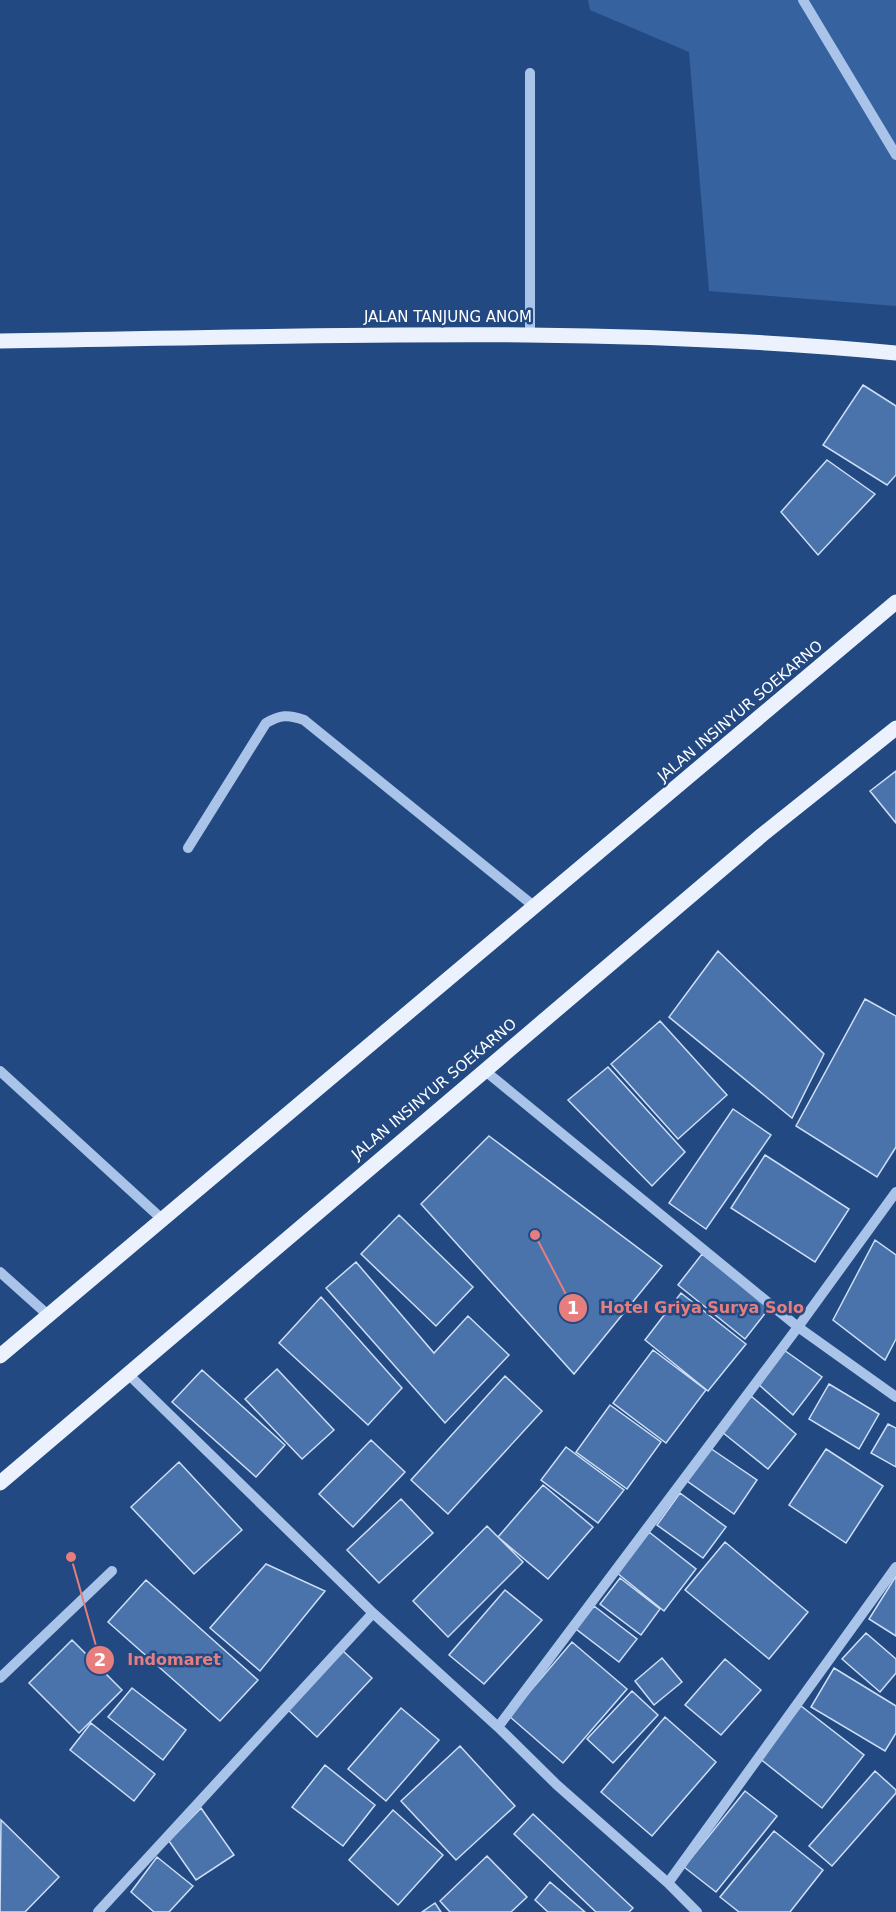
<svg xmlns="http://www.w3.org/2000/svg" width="896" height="1912" viewBox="0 0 896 1912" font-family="'DejaVu Sans',sans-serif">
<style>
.green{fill:#3663a0}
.building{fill:#4a73ab;stroke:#cddef6;stroke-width:1.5}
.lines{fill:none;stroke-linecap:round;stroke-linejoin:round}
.minor{stroke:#a9c4e8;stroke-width:10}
.major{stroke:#ebf2fe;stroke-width:15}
.labels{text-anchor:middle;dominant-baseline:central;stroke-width:5;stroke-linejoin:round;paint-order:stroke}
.street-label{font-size:15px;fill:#fff;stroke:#224982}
.leader{fill:none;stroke:#e67e7e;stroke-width:2}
.callout-dot{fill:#e67e7e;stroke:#224982;stroke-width:2}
.mark-label{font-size:18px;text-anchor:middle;font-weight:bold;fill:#fff}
.callout-label{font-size:16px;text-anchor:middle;font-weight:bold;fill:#e67e7e;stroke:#224982;stroke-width:5;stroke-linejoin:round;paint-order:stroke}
</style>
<rect width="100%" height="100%" fill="#224982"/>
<path class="green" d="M588 0H896V306L709 291 689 52 590 10Z"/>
<path class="building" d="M863 385 896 406V475L887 485 823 445Z
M827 460 875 494 818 555 781 512Z
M896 771V823L870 791Z
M718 951 824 1054 792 1118 669 1017Z
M865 999 896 1016V1147L877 1177 796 1126Z
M660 1021 727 1095 678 1139 611 1064Z
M608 1067 685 1152 652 1186 568 1100Z
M733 1109 771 1135 706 1229 669 1203Z
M489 1136 662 1266 574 1374 421 1204Z
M765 1155 849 1209 815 1262 731 1208Z
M399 1215 473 1287 436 1326 361 1254Z
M875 1240 896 1255V1339L885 1360 833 1320Z
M702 1254 770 1307 745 1339 678 1285Z
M356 1262 434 1353 468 1316 509 1355 445 1423 326 1288Z
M681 1293 746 1344 708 1391 645 1340Z
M321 1297 402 1388 368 1425 279 1343Z
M653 1350 706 1390 666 1443 613 1403Z
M784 1350 822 1377 793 1415 757 1383Z
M277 1369 334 1430 302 1459 245 1399Z
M202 1370 285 1445 256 1477 172 1402Z
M505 1376 542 1411 448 1514 411 1480Z
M829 1384 879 1414 859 1449 809 1419Z
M751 1396 796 1434 768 1469 722 1432Z
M610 1405 661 1442 627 1489 576 1452Z
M888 1424 896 1428V1467L871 1453Z
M371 1440 405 1472 353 1527 319 1494Z
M566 1447 624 1490 598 1523 541 1480Z
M710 1448 757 1480 734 1514 687 1481Z
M826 1449 883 1486 846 1543 789 1505Z
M179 1462 242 1530 194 1574 131 1507Z
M543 1485 593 1527 548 1579 498 1537Z
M680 1493 726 1527 703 1558 657 1525Z
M401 1499 433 1533 379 1583 347 1550Z
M487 1526 523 1562 448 1637 413 1601Z
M649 1532 696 1569 664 1611 617 1573Z
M725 1542 808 1612 769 1659 685 1590Z
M266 1564 325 1591 260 1671 210 1628Z
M896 1576V1636L869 1619Z
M620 1578 660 1609 641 1635 600 1604Z
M146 1580 258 1680 220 1721 108 1622Z
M505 1590 542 1620 484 1684 449 1655Z
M594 1606 637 1639 619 1662 576 1629Z
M866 1633 896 1659V1673L880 1692 842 1659Z
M72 1640 122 1690 79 1733 29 1683Z
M572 1642 627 1689 563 1763 509 1716Z
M342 1650 372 1678 317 1737 287 1709Z
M662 1658 682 1682 654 1705 635 1681Z
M725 1659 761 1690 721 1735 685 1705Z
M834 1668 896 1706V1733L885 1751 811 1707Z
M132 1688 186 1730 163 1760 108 1717Z
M632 1691 658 1715 613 1763 587 1739Z
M801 1706 864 1755 822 1808 759 1758Z
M401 1708 439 1740 386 1801 348 1769Z
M665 1717 716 1762 652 1836 601 1792Z
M91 1723 155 1774 134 1801 70 1750Z
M460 1746 515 1806 456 1860 401 1801Z
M325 1765 375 1805 343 1846 292 1807Z
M875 1771 896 1790V1793L832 1866 809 1846Z
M745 1791 777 1816 716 1892 684 1867Z
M201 1808 234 1855 196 1880 169 1841Z
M393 1810 443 1855 398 1905 349 1860Z
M533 1814 633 1908 629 1912H596L514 1834Z
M1 1820 59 1877 25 1912H0Z
M774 1831 823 1870 790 1912H739L720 1897Z
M487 1856 527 1897 511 1912H450L440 1901Z
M157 1857 193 1886 169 1912H154L131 1892Z
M550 1882 585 1912H548L535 1900Z
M435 1903 441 1912H422Z"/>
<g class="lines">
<path class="minor" d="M803 0 896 155
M530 335V73
M188 848 266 723C280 715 288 714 304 720L535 907
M484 1070 798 1327 896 1397
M0 1071 163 1220
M0 1272 48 1315
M128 1374 373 1613 498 1727 557 1785 668 1883 697 1912
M0 1678 112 1571
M498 1727 798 1327 896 1192
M668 1883 896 1567
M98 1912 373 1613"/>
<path class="major" d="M0 341C298 337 598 324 896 353
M0 1356 896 602
M0 1483 762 835 896 728"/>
</g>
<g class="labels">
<g class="street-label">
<text x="448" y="317">JALAN TANJUNG ANOM</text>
<text transform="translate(740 711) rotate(-40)">JALAN INSINYUR SOEKARNO</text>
<text transform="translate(434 1089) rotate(-40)">JALAN INSINYUR SOEKARNO</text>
</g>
</g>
<path class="leader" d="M535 1235L573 1308M71 1557L100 1660"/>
<g class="callout-dot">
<circle cx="535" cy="1235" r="6"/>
<circle cx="71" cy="1557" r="6"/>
<circle cx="573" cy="1308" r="15"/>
<circle cx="100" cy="1660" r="15"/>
</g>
<g class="mark-label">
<text x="573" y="1314">1</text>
<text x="100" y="1666">2</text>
</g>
<g class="callout-label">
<text x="702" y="1313">Hotel Griya Surya Solo</text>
<text x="174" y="1665">Indomaret</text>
</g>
</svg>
